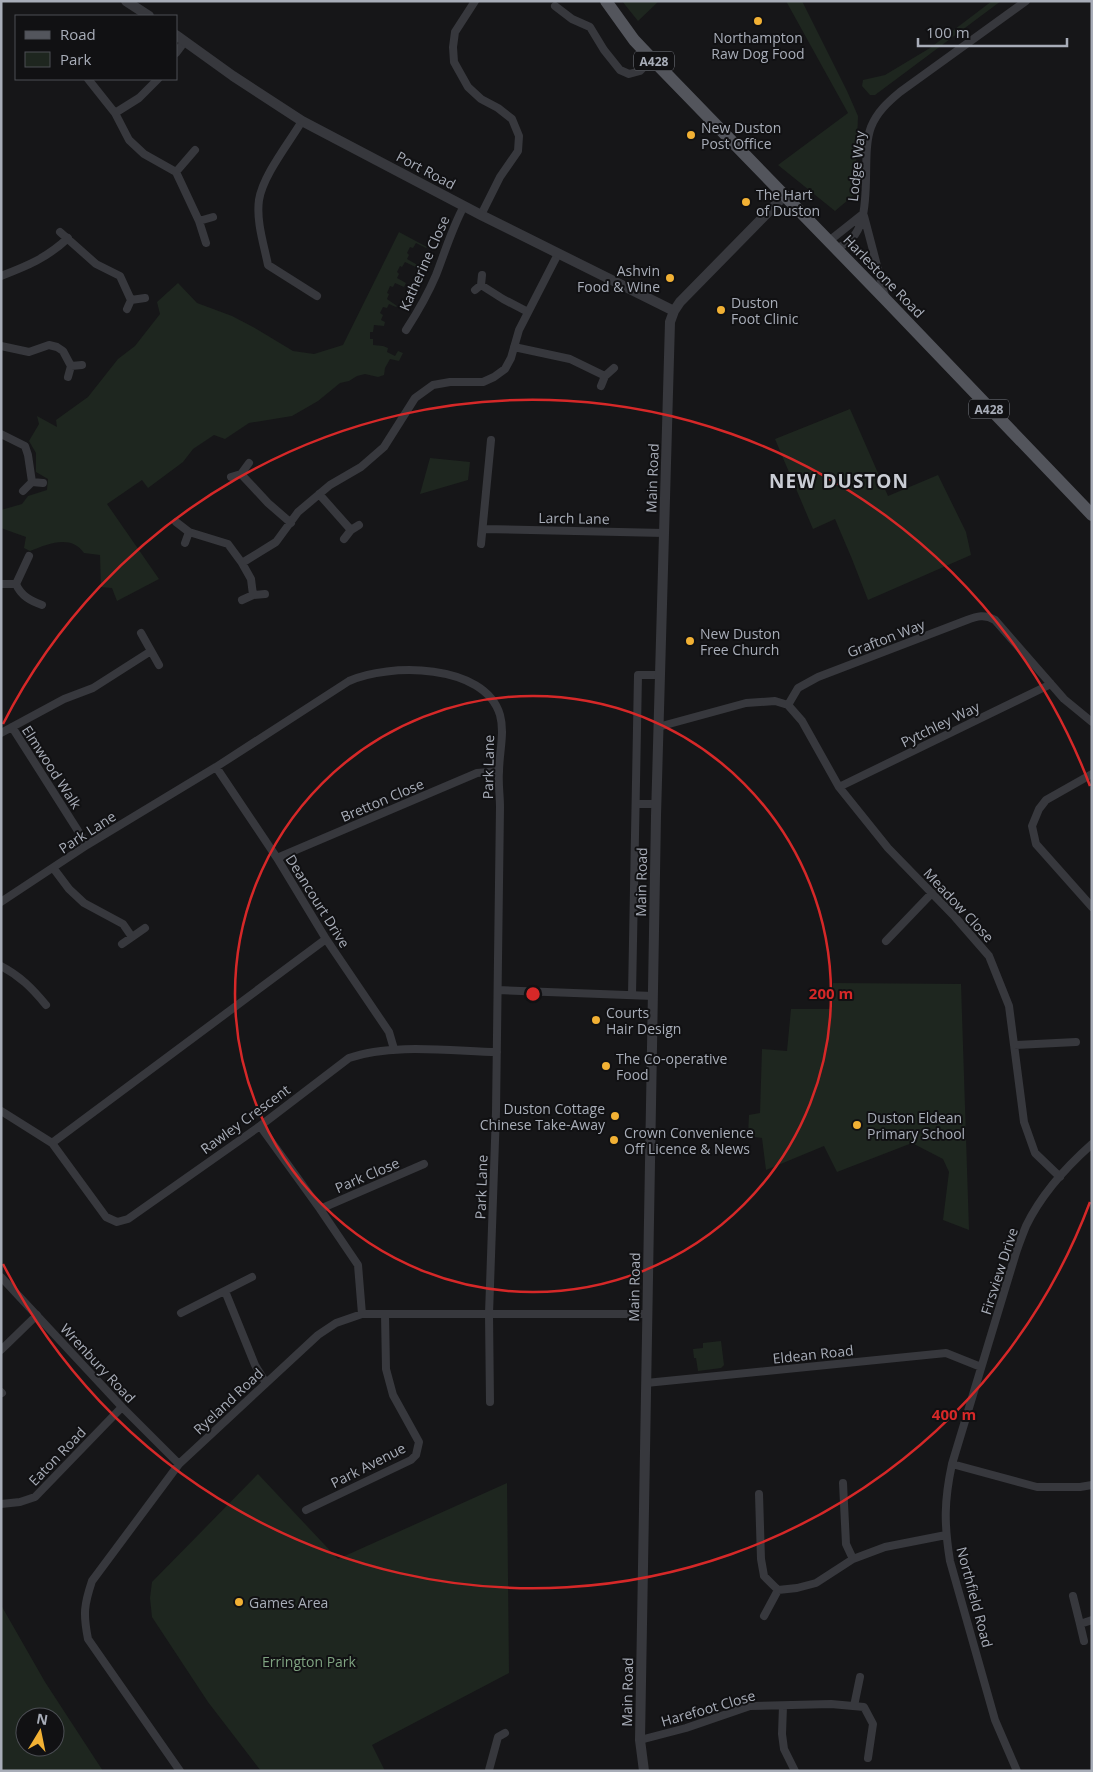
<svg xmlns="http://www.w3.org/2000/svg" width="1093" height="1772" viewBox="0 0 1093 1772" font-family="'Open Sans',sans-serif">
<style>
.green{fill:#1e261f;fill-rule:evenodd}
.lines{fill:none;stroke-linecap:round;stroke-linejoin:round}
.minor{stroke:#37383d;stroke-width:8}
.tertiary{stroke:#37383d;stroke-width:10}
.primary{stroke:#53555c;stroke-width:12}
.ring{fill:none;stroke:#d62828;stroke-width:2.5}
.poi-dot{fill:#f2b134;stroke:#111113;stroke-width:2}
.labels{text-anchor:middle;dominant-baseline:central;stroke-width:4;stroke-linejoin:round;paint-order:stroke}
.shield{fill:#111113;stroke:#7b7e86;stroke-width:1}
.shield-label{font-size:12px;font-weight:bold;fill:#a8adb8}
.poi-label{font-size:14px;fill:#a8adb8;stroke:#111113;text-anchor:start}
.street-label{font-size:14px;fill:#a8adb8;stroke:#111113}
.park-label{font-size:14px;fill:#7fa381;stroke:#111113}
.district-label{font-size:19px;font-weight:bold;letter-spacing:1px;fill:#c9ccd4;stroke:#111113}
.centre{fill:#d62828;stroke:#111113;stroke-width:2.5}
.ring-label{font-size:15px;text-anchor:middle;font-weight:bold;fill:#d62828;stroke:#111113;stroke-width:4;stroke-linejoin:round;paint-order:stroke}
</style>
<rect width="100%" height="100%" fill="#161618"/>
<path class="green" d="M622 1H659L638 21Z
M786 1H802L847 91 858 116 855 194 835 211 778 165 848 113Z
M992 1H1001L875 95H870L862 86 863 80 885 75 930 48Z
M399 232 427 247 426 248 416 243 413 248 410 247 407 253 409 255 407 259 421 267 420 269 405 262 402 267 400 266 397 272 399 274 397 278 406 283 404 287 395 283 393 287 390 286 387 293 389 294 387 299 397 306 396 307 389 304 387 308 383 307 380 313 383 315 381 320 385 322 384 326 374 325 373 332H370V339H373V345L383 346 388 348 387 352 395 356 398 351 403 353 399 361 390 359 385 368 384 375 378 377 365 374 357 376 349 381 340 383 318 401 292 416 249 423 225 439 214 435 193 449 183 462 148 488 142 480 107 504 159 579 117 601 112 588 101 587 100 555 84 553C71 534 48 544 30 551L24 548 26 537 1 528V510L22 504 28 496 47 490 48 479 36 472V453L29 441 39 424 37 416 57 427 56 420 88 397 118 359 135 346 160 314 157 302 178 283 197 303 232 316 253 327 293 351 314 354 343 345Z
M850 409 888 496 938 475 966 532 971 555 868 600 852 559 835 519 813 529 775 439Z
M430 458 470 462 468 480 420 494Z
M833 983 961 984 969 1230 943 1220 949 1172 943 1159 912 1143 837 1172 824 1146 766 1170 762 1138 748 1136 749 1115 760 1113 762 1049 787 1051 791 1009H832Z
M721 1341 724 1365 721 1368 698 1371 696 1358H694L693 1349 703 1348V1343Z
M258 1474 338 1559 507 1483 509 1673 372 1745 385 1771H261L208 1702 152 1617 150 1598 152 1582Z
M1 1605 45 1682 103 1771H1ZM25 1717H55V1747H25Z"/>
<g class="lines">
<path class="minor" d="M475 1 455 32 453 47 454 62 468 87 481 99 498 108 512 119 519 136 518 151 500 177 481 215
M555 6 572 19 590 27 604 50 620 70 629 74 640 71 652 59
M176 53 185 41
M88 79 115 113
M158 79 139 98 115 113 129 140 144 154 176 172 199 221 206 243
M302 121C289 143 263 175 259 200 256 221 264 245 268 265L317 296
M176 172 195 150
M864 216 885 296
M199 221 213 217
M60 232 96 264 120 276 131 300
M829 241 863 214
M836 248C881 235 858 161 871 127 877 112 888 102 900 92L1026 1
M1 276C27 266 47 258 68 238
M481 285 503 299 528 312
M475 290 481 285 482 275
M127 309 131 300 145 298
M406 330C417 313 428 294 436 275 445 252 452 228 464 206
M1 346 29 352 49 345 57 347 63 351 71 366 68 377
M514 347 570 359 605 376 614 368
M71 366 82 365
M601 386 605 376
M1 434 25 446 28 455 32 482
M249 463 241 474 268 503 291 523
M231 477 241 474
M23 491 32 482 43 483
M319 494 351 530
M176 522 189 532 228 544 242 563 276 542 298 512 330 485 361 467 384 447 415 398 433 385 450 382H483L494 377 505 369 511 358 519 330 558 254
M483 529 664 533
M344 539 351 530 359 525
M185 543 189 532
M481 544 491 440
M29 556 16 584C21 596 31 601 42 605
M242 563 251 579 253 595
M1 584H16
M242 600 253 595 265 594
M141 633 159 665
M788 705 802 721 839 787 888 848 955 917 989 956 1009 1006 1024 1122 1035 1153 1060 1177
M788 705 798 688 818 677 967 620C977 616 985 614 995 620L1064 699 1092 722
M12 727 87 845
M658 727 746 703 775 701 788 705
M1 733 64 699 93 688 151 651
M216 767 277 858 326 939 389 1032 394 1049
M1092 774 1046 800 1039 809 1032 826 1036 844 1092 907
M839 787 1051 684
M636 804H656
M277 858 477 773 499 771
M54 869 69 889 84 903 123 924 132 937
M1 902 87 845 216 767 349 681C388 663 485 663 500 715 505 733 499 753 499 772 498 783 500 795 500 807L496 1112 489 1314 490 1402
M326 939 52 1143 106 1217 117 1222 128 1219 260 1126 349 1058C391 1043 452 1051 497 1052
M886 941 932 893
M122 944 145 928
M1 966C20 976 32 988 46 1005
M498 990 653 996
M632 995 638 675H659
M1014 1045 1076 1042
M1 1111 52 1143
M260 1126 320 1209 358 1265 362 1314
M320 1209 424 1164
M1 1277 122 1407 179 1464
M225 1291 255 1365 266 1383
M181 1313 252 1277
M1 1350 37 1315
M646 1383 946 1353 981 1367
M1 1392 2 1393
M952 1464 1037 1487H1080L1092 1485
M843 1483 846 1544 853 1559
M759 1494 761 1559 764 1576 778 1590
M1 1504 20 1502 35 1497 122 1407
M306 1510 411 1460 416 1455 419 1442 393 1395 386 1369 385 1314
M1073 1596 1080 1624 1092 1620
M764 1616 778 1590 797 1588 816 1583 853 1559 885 1547 946 1535
M1080 1624 1084 1641
M783 1706 782 1734 784 1749 795 1771
M854 1706 860 1677
M640 1740 686 1728 750 1706 831 1704 864 1707 873 1724 868 1758
M489 1770 498 1737 505 1733
M180 1771 88 1639C83 1614 84 1605 92 1581L179 1464 318 1335 336 1323 362 1314H647
M1017 1771 995 1720 950 1561C944 1524 944 1501 952 1464L1015 1256C1018 1246 1022 1236 1026 1226 1041 1195 1066 1167 1092 1144"/>
<path class="tertiary" d="M126 1 149 16
M176 35 233 76 302 121 481 215 674 311
M644 1771 640 1740 656 816 670 322 674 311 680 302 784 196"/>
<path class="primary" d="M606 1 634 40 652 59 887 301 1092 515"/>
</g>
<g class="ring">
<circle cx="533" cy="994" r="298"/>
<path d="M1090 1202A595 595 0 0 1 3 1264M3 724A595 595 0 0 1 1090 786"/>
</g>
<g class="poi-dot">
<circle cx="758" cy="21" r="5"/>
<circle cx="691" cy="135" r="5"/>
<circle cx="746" cy="202" r="5"/>
<circle cx="670" cy="278" r="5"/>
<circle cx="721" cy="310" r="5"/>
<circle cx="690" cy="641" r="5"/>
<circle cx="596" cy="1020" r="5"/>
<circle cx="606" cy="1066" r="5"/>
<circle cx="615" cy="1116" r="5"/>
<circle cx="857" cy="1125" r="5"/>
<circle cx="614" cy="1140" r="5"/>
<circle cx="239" cy="1602" r="5"/>
</g>
<g class="labels">
<g class="shield">
<rect x="634" y="51.5" width="40" height="19" rx="4"/>
<rect x="969" y="399.5" width="40" height="19" rx="4"/>
</g>
<g class="shield-label">
<text x="654" y="61">A428</text>
<text x="989" y="409">A428</text>
</g>
<g class="poi-label">
<text x="758" y="37" text-anchor="middle">Northampton<tspan x="758" dy="16">Raw Dog Food</tspan></text>
<text x="701" y="127">New Duston<tspan x="701" dy="16">Post Office</tspan></text>
<text x="756" y="194">The Hart<tspan x="756" dy="16">of Duston</tspan></text>
<text x="660" y="270" text-anchor="end">Ashvin<tspan x="660" dy="16">Food &amp; Wine</tspan></text>
<text x="731" y="302">Duston<tspan x="731" dy="16">Foot Clinic</tspan></text>
<text x="700" y="633">New Duston<tspan x="700" dy="16">Free Church</tspan></text>
<text x="606" y="1012">Courts<tspan x="606" dy="16">Hair Design</tspan></text>
<text x="616" y="1058">The Co-operative<tspan x="616" dy="16">Food</tspan></text>
<text x="605" y="1108" text-anchor="end">Duston Cottage<tspan x="605" dy="16">Chinese Take-Away</tspan></text>
<text x="867" y="1117">Duston Eldean<tspan x="867" dy="16">Primary School</tspan></text>
<text x="624" y="1132">Crown Convenience<tspan x="624" dy="16">Off Licence &amp; News</tspan></text>
<text x="249" y="1602">Games Area</text>
</g>
<g class="street-label">
<text transform="translate(856 166) rotate(-84)">Lodge Way</text>
<text transform="translate(426 170) rotate(28)">Port Road</text>
<text transform="translate(424 263) rotate(-66)">Katherine Close</text>
<text transform="translate(884 276) rotate(46)">Harlestone Road</text>
<text transform="translate(652 478) rotate(-88)">Main Road</text>
<text transform="translate(574 518) rotate(1)">Larch Lane</text>
<text transform="translate(886 638) rotate(-21)">Grafton Way</text>
<text transform="translate(940 724) rotate(-26)">Pytchley Way</text>
<text transform="translate(52 767) rotate(57)">Elmwood Walk</text>
<text transform="translate(488 767) rotate(-89)">Park Lane</text>
<text transform="translate(382 800) rotate(-23)">Bretton Close</text>
<text transform="translate(87 832) rotate(-33)">Park Lane</text>
<text transform="translate(641 882) rotate(-89)">Main Road</text>
<text transform="translate(318 901) rotate(58)">Deancourt Drive</text>
<text transform="translate(959 905) rotate(47)">Meadow Close</text>
<text transform="translate(245 1119) rotate(-36)">Rawley Crescent</text>
<text transform="translate(367 1175) rotate(-23)">Park Close</text>
<text transform="translate(481 1187) rotate(-88)">Park Lane</text>
<text transform="translate(999 1271) rotate(-72)">Firsview Drive</text>
<text transform="translate(634 1287) rotate(-89)">Main Road</text>
<text transform="translate(813 1354) rotate(-6)">Eldean Road</text>
<text transform="translate(98 1363) rotate(47)">Wrenbury Road</text>
<text transform="translate(228 1401) rotate(-43)">Ryeland Road</text>
<text transform="translate(57 1456) rotate(-46)">Eaton Road</text>
<text transform="translate(368 1465) rotate(-27)">Park Avenue</text>
<text transform="translate(975 1597) rotate(75)">Northfield Road</text>
<text transform="translate(627 1692) rotate(-89)">Main Road</text>
<text transform="translate(708 1708) rotate(-16)">Harefoot Close</text>
</g>
<g class="park-label">
<text x="309" y="1661">Errington Park</text>
</g>
<g class="district-label">
<text x="839" y="481">NEW DUSTON</text>
</g>
</g>
<circle cx="533" cy="994" r="8" class="centre"/>
<g class="ring-label">
<text x="831" y="999">200 m</text>
<text x="954" y="1420">400 m</text>
</g>
<rect width="1093" height="1772" fill="none" stroke="#a8adb8" stroke-width="5"/>
<rect x="15" y="15" width="162" height="65" fill="#111113" stroke="#4d4f55"/>
<rect x="25" y="31" width="25" height="8" fill="#53555c" stroke="#4d4f55"/>
<text x="60" y="40" font-size="15" fill="#a8adb8">Road</text>
<rect x="25" y="52" width="25" height="15" fill="#1e261f" stroke="#4d4f55"/>
<text x="60" y="65" font-size="15" fill="#a8adb8">Park</text>
<g transform="translate(40 1732) rotate(10)"><circle r="24" fill="#111113" stroke="#4d4f55"/>
<path d="M0-4L9 19L0 12L-9 19Z" fill="#f2b134"/>
<text y="-8" font-size="14" font-weight="bold" text-anchor="middle" fill="#a8adb8">N</text>
</g>
<path d="M918 38v8h149v-8" fill="none" stroke="#a8adb8" stroke-width="2.5"/>
<text x="926" y="38" font-size="15" fill="#a8adb8" stroke="#111113" stroke-width="4" paint-order="stroke">100 m</text>
</svg>
